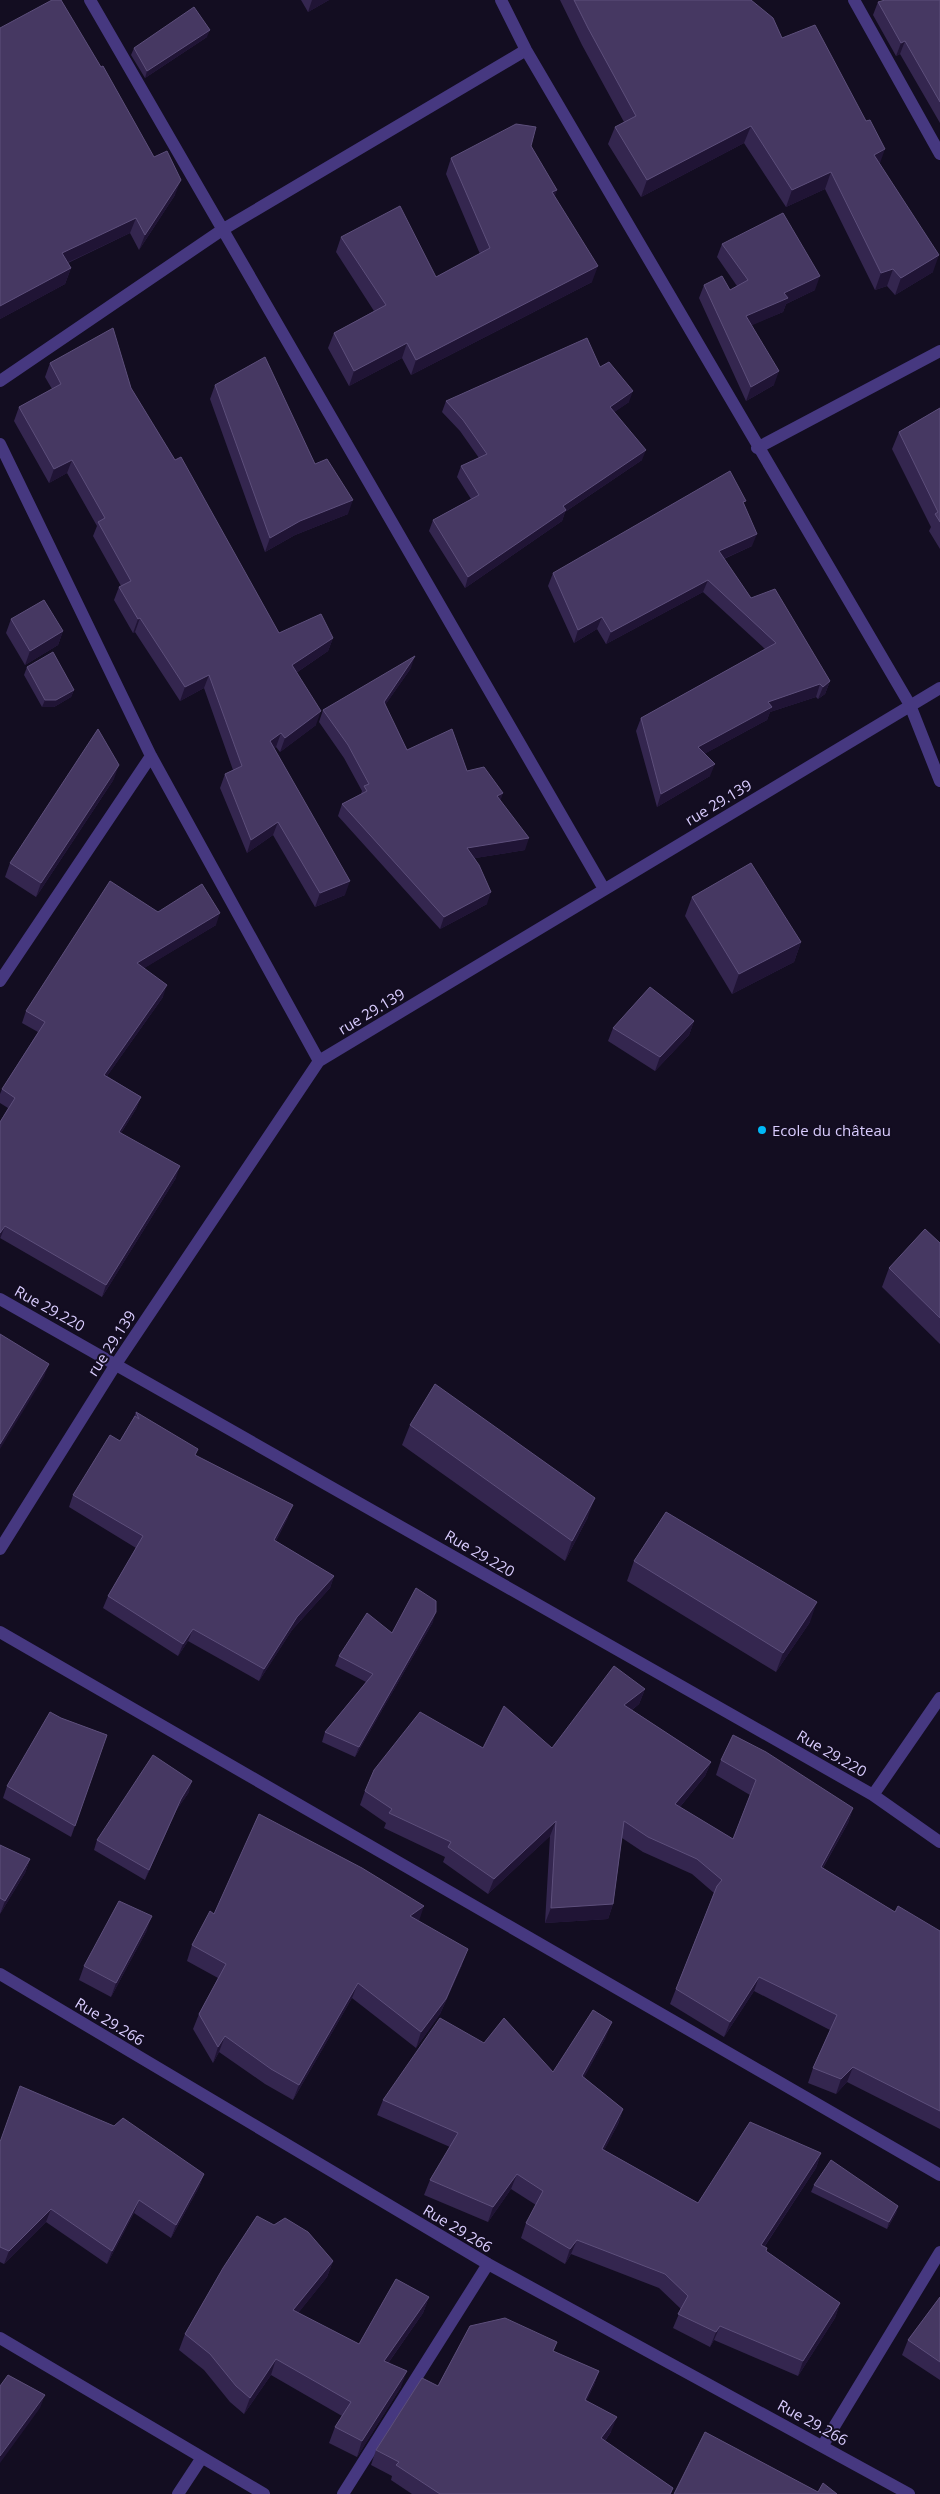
<svg xmlns="http://www.w3.org/2000/svg" width="940" height="2494" viewBox="0 0 940 2494" font-family="'Open Sans',sans-serif">
<style>
.lines{fill:none;stroke-linecap:round;stroke-linejoin:round}
.minor{stroke:#463880;stroke-width:12}
.tertiary{stroke:#463880;stroke-width:12}
.wall{fill:#34264f}
.shaded-wall{fill:#201435}
.building{fill:#463862;stroke:#5d4f7b}
.poi-dot{fill:#00b8f7;stroke:#130d21;stroke-width:2}
.labels{text-anchor:middle;dominant-baseline:central;stroke-width:4;stroke-linejoin:round;paint-order:stroke}
.street-label{font-size:15px;fill:#dacdff;stroke:#130d21}
.poi-label{font-size:15px;fill:#dacdff;stroke:#130d21;text-anchor:start}
</style>
<rect width="100%" height="100%" fill="#130d21"/>
<g class="lines">
<path class="minor" d="M90 0 604 889
M501 0 526 50 910 705 940 781
M854 0 940 154
M0 381 222 230 526 50
M0 444 151 756 319 1061
M757 448 940 351
M0 981 151 756
M0 1299 873 1795 940 1842
M0 1549 116 1364 319 1061 940 688
M0 1632 940 2175
M873 1795 940 1698
M0 1974 488 2264 909 2494
M823 2445 940 2252
M178 2494 201 2459
M343 2494 488 2264"/>
<path class="tertiary" d="M0 2338 264 2494"/>
</g>
<path class="wall" d="M301 0H329L308 12Z
M560 0H751L782 38 880 164 933 272 895 295 887 286 875 290 825 189 786 207 744 143 641 197 608 144 615 127 624 122 582 45Z
M940 0V123L900 54 896 56 873 15 878 2Z
M0 28 175 195 139 250 130 233 68 263 71 268 65 284 0 319Z
M207 37 145 78 131 55 134 48Z
M531 146 555 197 592 282 411 375 402 358 349 386 328 348 334 333 374 311 336 252 341 237 436 277 480 254 446 174 451 158Z
M722 244 815 290 786 304 783 312 751 325 774 385 746 401 699 298 704 285 730 290 737 286 717 257Z
M50 363 131 388 279 633 333 638 328 651 296 673 316 725 280 752 276 747 274 748 345 895 315 907 273 835 247 853 220 788 225 774 233 770 204 688 180 701 135 632 133 633 114 600 119 587 121 586 93 536 97 526 67 473 49 483 14 421 19 407 52 389 45 377Z
M600 367 629 402 614 412 642 460 565 512 562 521 465 588 429 531 433 520 471 499 457 477 461 466 479 458 460 431 442 412 446 401Z
M215 385 315 464 348 514 295 535 265 552 210 399Z
M940 408V549L929 531 931 527 892 449 899 432Z
M744 505 752 546 724 559 751 598 830 681 825 694 818 699 816 697 770 712 767 720 704 754 710 776 657 807 636 731 641 718 765 649 703 592 606 644 597 629 574 643 548 586 553 573Z
M11 619 63 631 58 645 25 665 6 633Z
M27 667 74 690 71 697 54 707H42L24 675Z
M411 668 385 705 407 750 467 771 500 801 525 850 475 858 487 904 440 929 338 816 342 804 361 794 362 791 344 758 319 722 323 710Z
M114 779 36 897 5 877 10 863Z
M692 897 801 942 794 962 732 994 685 916Z
M158 912 216 925 144 968 163 997 107 1076 141 1097 136 1109 121 1133 176 1178 102 1297 0 1238V1239V1122L8 1108 0 1103V1094L2 1089 38 1032 22 1023 26 1011Z
M694 1021 689 1035 655 1071 608 1041 613 1028Z
M940 1243V1344L882 1287 889 1268Z
M136 1412 196 1456 288 1517 276 1541 334 1576 330 1588 292 1630 259 1681 188 1641 178 1656 103 1608 108 1596 136 1548 69 1507 73 1495 120 1441 134 1417Z
M410 1425 588 1517 565 1561 402 1445Z
M634 1561 810 1622 776 1672 627 1581Z
M433 1622 355 1757 322 1742 325 1732 366 1682 335 1666 339 1656Z
M645 1689 639 1704 632 1710 711 1762 705 1776 680 1807 733 1839 750 1795 716 1775 721 1760 853 1808 848 1823 823 1868 895 1912 940 1931V2129L847 2082 836 2094 808 2083 813 2068 830 2030 754 1991 724 2037 670 2004 714 1893 692 1874 643 1852 622 1838 613 1904 608 1919 545 1923 550 1836 488 1894 443 1862 445 1857 384 1828 386 1823 360 1805 365 1791 483 1748H552Z
M61 1718 107 1735 71 1837 3 1798 7 1786Z
M189 1792 177 1809 145 1880 94 1850 97 1840Z
M0 1845 30 1859 25 1873 0 1914Z
M214 1914 419 1921 462 1965 440 2014 416 2048 352 1998 293 2100 265 2084 219 2052 213 2063 193 2029 199 2014 218 1978 187 1961 192 1945Z
M147 1930 111 1997 79 1980 84 1966Z
M606 2037 584 2077 623 2109 618 2124 604 2150 698 2203 821 2153 816 2168 765 2246 766 2251 840 2303 835 2318 798 2376 714 2340 710 2347 673 2328 681 2309 659 2288 571 2254 565 2264 521 2238 526 2223 536 2205 511 2189 488 2222 424 2195 430 2180 450 2147 377 2115 383 2100 484 2043 553 2072Z
M0 2142 204 2174 199 2187 171 2238 134 2213 107 2264 46 2222 4 2264 0 2262Z
M814 2185 898 2206 896 2213 887 2229 811 2192Z
M333 2261 327 2277 298 2313 359 2344 429 2297 423 2313 389 2362 401 2387 357 2457 329 2443 335 2427 342 2416 271 2375 244 2414 230 2402 204 2370 179 2350 185 2334Z
M940 2297V2380L902 2355 908 2340Z
M554 2352 599 2371 594 2385 586 2401 611 2432 605 2441 673 2488 671 2494H412L391 2480 392 2476 371 2465 376 2450 438 2386Z"/>
<path class="shaded-wall" d="M312 0H329L308 12Z
M210 30 207 37 145 78 147 71Z
M905 41 900 54 896 56 901 43Z
M751 126 744 143 641 197 647 180Z
M885 149 879 166 874 155Z
M831 172 825 189 786 207 792 190Z
M181 180 175 195 139 250 145 235Z
M557 190 552 205V192Z
M136 218 130 233 56 268 62 253Z
M939 255 933 272 895 295 901 278Z
M598 266 592 282 411 375 416 360Z
M71 268 65 284 0 319V306Z
M893 269 887 286 875 290 881 273Z
M820 276 815 290 786 304 783 312 741 330 746 316 784 293Z
M407 343 402 358 349 386 354 371Z
M779 371 774 385 746 401 751 387Z
M633 391 629 402 606 418 610 407Z
M646 450 642 460 565 512 562 521 465 588 468 577 563 506Z
M72 460 67 473 49 483 54 469Z
M353 500 348 514 295 535 265 552 270 538 300 521Z
M757 534 752 546 714 563 719 551Z
M708 580 703 592 606 644 611 632Z
M602 617 597 629 574 643 578 630Z
M140 618 135 632 133 633 138 619Z
M63 631 58 645 25 665 30 651Z
M333 638 328 651 287 679 292 665Z
M415 656 411 668 379 714 384 702Z
M209 675 204 688 180 701 185 687Z
M830 681 825 694 818 699 823 687Z
M820 684 816 697 770 712 767 720 693 760 698 747 768 702Z
M74 690 71 697 54 707H42L45 700Z
M321 711 316 725 280 752 285 738Z
M281 733 276 747 265 754 270 741Z
M715 764 710 776 657 807 661 794Z
M119 765 114 779 36 897 41 883Z
M503 793 499 805 497 796Z
M278 822 273 835 247 853 251 840Z
M529 838 525 850 463 860 467 848Z
M350 881 345 895 315 907 320 893Z
M491 892 487 904 440 929 444 917Z
M220 913 216 925 133 975 137 963Z
M801 942 794 962 732 994 739 974Z
M167 985 163 997 100 1086 104 1075Z
M694 1021 689 1035 655 1071 660 1057Z
M141 1097 136 1109 114 1144 119 1132Z
M180 1166 176 1178 102 1297 106 1285Z
M5 1226 0 1239V1234Z
M49 1364 44 1377 0 1449V1444Z
M595 1498 588 1517 565 1561 572 1541Z
M293 1505 288 1517 270 1552 274 1540Z
M334 1576 330 1588 292 1630 259 1681 264 1669 297 1617Z
M817 1602 810 1622 776 1672 783 1653Z
M436 1612 433 1622 355 1757 359 1747Z
M193 1629 188 1641 178 1656 183 1644Z
M645 1689 639 1704 619 1720 624 1705Z
M711 1762 705 1776 670 1819 675 1804Z
M192 1781 189 1792 177 1809 145 1880 149 1870 181 1799Z
M853 1808 848 1823 815 1881 821 1867Z
M556 1821 550 1836 488 1894 494 1879Z
M30 1859 25 1873 0 1914 5 1901Z
M613 1904 608 1919 545 1923 551 1908Z
M424 1906 419 1921 410 1916Z
M152 1916 147 1930 111 1997 116 1983Z
M468 1949 462 1965 440 2014 416 2048 421 2032Z
M759 1977 754 1991 724 2037 730 2022Z
M358 1983 352 1998 293 2100 299 2085Z
M612 2022 606 2037 577 2091 582 2076Z
M225 2036 219 2052 213 2063 218 2047Z
M853 2067 847 2082 836 2094 841 2079Z
M623 2109 618 2124 597 2164 602 2149Z
M821 2153 816 2168 756 2259 761 2245Z
M204 2174 199 2187 171 2238 176 2225Z
M517 2174 511 2189 488 2222 493 2207Z
M139 2200 134 2213 107 2264 112 2251Z
M898 2206 896 2213 887 2229 889 2222Z
M51 2209 46 2222 4 2264 9 2251Z
M577 2240 571 2254 565 2264 570 2249Z
M333 2261 327 2277 288 2326 293 2310Z
M429 2297 423 2313 379 2376 384 2361Z
M840 2303 835 2318 798 2376 803 2361Z
M720 2326 714 2340 710 2347 716 2332Z
M276 2359 271 2375 244 2414 250 2398Z
M407 2371 401 2387 357 2457 362 2441Z
M599 2371 594 2385 580 2415 585 2400Z
M45 2395 40 2408 0 2463V2456Z
M617 2417 611 2432 596 2453 601 2438Z"/>
<path class="building" d="M52 0H61L101 67 103 66 154 157 167 151 181 180 145 235 136 218 62 253 71 268 0 306V28Z
M574 0H751L773 18 782 38 815 25 866 121 870 120 885 149 874 155 939 255 901 278 893 269 881 273 831 172 792 190 751 126 647 180 615 127 636 116 588 28Z
M885 0H940V102L905 41 901 43 878 2Z
M194 7 210 30 147 71 134 48Z
M516 124 536 127 531 146 557 190 552 192 598 266 416 360 407 343 354 371 334 333 386 305 341 237 400 206 436 277 490 248 451 158Z
M783 213 820 276 784 293 788 298 746 316 779 371 751 387 704 285 722 276 730 290 748 280 722 244Z
M113 328 131 388 175 460 181 457 279 633 321 614 333 638 292 665 321 711 285 738 281 733 270 741 350 881 320 893 278 822 251 840 225 774 242 766 209 675 185 687 140 618 138 619 119 587 131 581 98 522 105 518 72 460 54 469 19 407 61 384 50 363Z
M587 338 600 367 609 362 633 391 610 407 646 450 563 506 566 510 468 577 433 520 479 495 461 466 487 454 463 420 446 401Z
M265 357 315 464 327 459 353 500 300 521 270 538 215 385Z
M940 408V522L935 514 938 512 899 432Z
M730 471 746 501 743 502 757 534 719 551 751 598 775 589 830 681 823 687 820 684 768 702 772 707 698 747 715 764 661 794 641 718 776 643 708 580 611 632 602 617 578 630 553 573Z
M44 600 63 631 30 651 11 619Z
M53 652 74 690 56 700H45L27 667Z
M415 656 384 702 407 750 452 729 467 771 484 767 503 793 497 796 529 838 467 848 479 865 491 892 444 917 342 804 367 791 364 786 369 784 348 745 323 710Z
M98 729 119 765 41 883 10 863Z
M751 863 801 942 739 974 692 897Z
M110 881 158 912 202 884 220 913 137 963 167 985 104 1075 141 1097 119 1132 180 1166 106 1285 5 1226 0 1233V1122L15 1098 2 1089 45 1022 26 1011Z
M650 987 694 1021 660 1057 613 1028Z
M925 1229 940 1243V1318L889 1268Z
M0 1334 49 1364 0 1444Z
M435 1384 595 1498 572 1541 410 1425Z
M136 1412 198 1449 195 1455 293 1505 274 1540 334 1576 297 1617 264 1669 193 1629 183 1644 108 1596 143 1536 73 1495 110 1435 120 1441 135 1416 139 1419Z
M666 1512 817 1602 783 1653 634 1561Z
M416 1588 436 1601V1612L359 1747 325 1732 373 1674 339 1656 367 1613 392 1633Z
M614 1666 645 1689 624 1705 711 1762 675 1804 733 1839 756 1780 721 1760 733 1735 766 1752 853 1808 821 1867 895 1912 898 1906 940 1931V2111L853 2067 841 2079 813 2068 837 2015 759 1977 730 2022 676 1989 717 1886 722 1880 697 1859 648 1837 624 1821 613 1904 551 1908 556 1821 494 1879 448 1847 451 1842 389 1813 392 1809 365 1791 374 1770 420 1712 483 1748 504 1706 552 1748Z
M50 1712 61 1718 107 1735 75 1826 7 1786Z
M153 1755 192 1781 181 1799 149 1870 97 1840Z
M259 1814 362 1868 424 1906 410 1916 468 1949 446 1999 421 2032 358 1983 299 2085 271 2069 225 2036 218 2047 199 2014 226 1964 192 1945 210 1911 214 1914Z
M0 1845 30 1859 5 1901 0 1898Z
M119 1901 152 1916 116 1983 84 1966Z
M593 2010 612 2022 582 2076 623 2109 602 2149 698 2203 750 2122 821 2153 761 2245 767 2248 766 2251 840 2303 803 2361 720 2326 716 2332 678 2314 688 2296 665 2274 577 2240 570 2249 526 2223 543 2191 517 2174 493 2207 430 2180 458 2133 383 2100 440 2018 484 2043 504 2018 553 2072Z
M20 2086 114 2126 123 2118 204 2174 176 2225 139 2200 112 2251 51 2209 9 2251 0 2247V2142Z
M831 2160 898 2206 889 2222 814 2185Z
M257 2216 274 2225 285 2218 308 2232 333 2261 293 2310 359 2344 396 2279 429 2297 384 2361 407 2371 362 2441 335 2427 351 2402 276 2359 250 2398 236 2386 210 2354 185 2334 223 2268Z
M940 2297V2362L908 2340Z
M505 2318 557 2342 553 2351 599 2371 585 2400 617 2417 601 2438 673 2488 670 2494H440L396 2465 399 2462 376 2450 422 2378 438 2386 470 2326Z
M8 2375 45 2395 0 2456V2386Z
M705 2432 818 2492 823 2483 837 2494H674Z"/>
<circle class="poi-dot" cx="762" cy="1130" r="5"/>
<g class="labels">
<g class="street-label">
<text transform="translate(718 802) rotate(-31)">rue 29.139</text>
<text transform="translate(371 1011) rotate(-31)">rue 29.139</text>
<text transform="translate(50 1308) rotate(29)">Rue 29.220</text>
<text transform="translate(111 1343) rotate(-57)">rue 29.139</text>
<text transform="translate(480 1553) rotate(30)">Rue 29.220</text>
<text transform="translate(832 1753) rotate(30)">Rue 29.220</text>
<text transform="translate(110 2021) rotate(31)">Rue 29.266</text>
<text transform="translate(458 2228) rotate(31)">Rue 29.266</text>
<text transform="translate(813 2422) rotate(29)">Rue 29.266</text>
</g>
<g class="poi-label">
<text x="772" y="1130">Ecole du château</text>
</g>
</g>
</svg>
